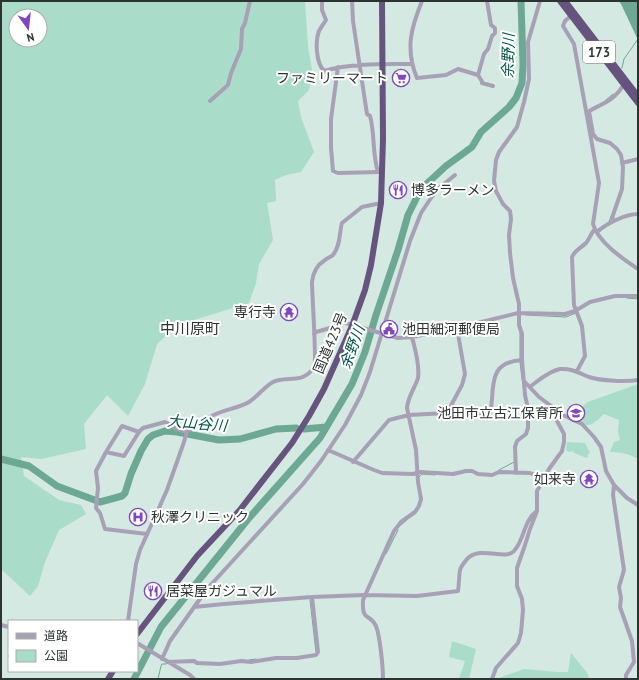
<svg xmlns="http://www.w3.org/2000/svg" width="639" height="680" viewBox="0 0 639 680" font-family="'PT Sans','Noto Sans JP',sans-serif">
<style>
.green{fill:#a9dcc9;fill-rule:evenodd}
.water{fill:#6ca894}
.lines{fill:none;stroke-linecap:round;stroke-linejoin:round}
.stream{stroke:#6ca894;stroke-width:1}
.river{stroke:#6ca894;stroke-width:7}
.minor{stroke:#a8a0b5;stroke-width:4}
.highway{stroke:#66547e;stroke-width:6}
.labels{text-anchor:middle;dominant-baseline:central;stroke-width:4;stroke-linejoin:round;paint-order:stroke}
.shield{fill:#fff;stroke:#6b716f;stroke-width:1}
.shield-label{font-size:13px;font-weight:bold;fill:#2c3431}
.poi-label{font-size:14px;fill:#2c3431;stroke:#fff;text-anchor:end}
.street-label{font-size:14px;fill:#2c3431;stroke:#fff}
.water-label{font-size:15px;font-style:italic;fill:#005643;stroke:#fff}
.neighbourhood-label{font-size:15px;fill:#2c3431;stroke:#fff}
</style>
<rect width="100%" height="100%" fill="#d4e9e1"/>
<path class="green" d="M1 1H305L308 47 312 70V81L308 91 298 101 301 117 314 152 301 172 286 175 275 180 276 201 267 203 273 240 259 264 256 283 249 303 178 325 157 344 145 384 128 416 107 395 84 424 86 449 41 459 21 457 24 476 59 500 81 505 86 514 59 530 45 562 38 586 30 596 1 569ZM16 16H40V40H16Z
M638 384V459C630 454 620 452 610 452L614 442 620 440 618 432 619 420 604 414C597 420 592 428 582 424 579 415 580 407 588 402Z
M567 442 585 443 590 453 588 454 587 458 574 453 573 451 569 452 566 450Z
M452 641 476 649 469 679H459L465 661 449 657Z
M571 653 588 674 589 679H496L524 669 557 672H568Z"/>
<path class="water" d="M619 1H638V40L621 4Z"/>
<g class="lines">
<path class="stream" d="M622 68 624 59 638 39
M606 100 613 94
M598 229 609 222 611 216
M627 298 638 299
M526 315 566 317 576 313
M520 359V332
M520 362 522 379
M499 470 514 462
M419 477 422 474 435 475
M401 525 407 520
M386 554 398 530
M310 600 316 652
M249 660 256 659
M158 679 161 666 162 664H166"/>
<path class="river" d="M304 429 326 427
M1 459 29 466 57 486 100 502 122 496 125 493 131 474 141 451 148 439 153 435 165 431 177 432 219 440 240 439 276 429 296 428
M134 679 161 627 249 518 320 438 352 384 365 352 376 315 398 250 408 215 421 189 446 166 472 147 481 132 509 107 516 98 522 83 523 65 521 1"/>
<path class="minor" d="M322 1V10L326 20C324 23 321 27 319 31 315 41 316 63 324 71 352 63 383 64 412 64
M352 1 353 21 365 101 367 114 370 116C375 133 372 153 378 172
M422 1C411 28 405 49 417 78L446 75 458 69 478 75 483 83
M573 14 565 21 563 26 574 44 599 183 593 224C598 242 623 259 638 269
M338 67 331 119V148L333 171 338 173 380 172
M478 75 484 54 488 49 492 36 495 33V28L491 25 487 1
M482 83 493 86
M210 101 228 85 231 73 241 49 242 29 245 23 250 1
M622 163 638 159
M612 222 613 215 622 189 623 167 621 155 617 149 610 143 597 139 593 134 589 111C604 103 615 100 624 84
M597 232C606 224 625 214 638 214
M314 334 316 332 330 328 342 322 398 338 412 337 457 328 518 313 565 314 575 311 590 302 615 296H638
M577 371 585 356 582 326 574 305 572 257C575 250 581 248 586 243 589 240 591 233 595 229
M531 386C539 380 549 371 560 369 571 368 579 373 589 377 601 381 626 382 638 380
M555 409 561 414 582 424 594 437 601 447 606 471 614 485 627 498 638 505
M447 413 462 385 465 374 457 328
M328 450 374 470 382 473 413 474 420 472 453 474 466 471H472L478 474 492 475 499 472 530 473 544 479
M106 452 124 456 139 432
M353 462 389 420 409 415 447 413 483 416 489 415C492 410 491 405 492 399 493 376 495 362 522 360
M516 473 515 447 517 441 526 434 528 428V409L525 395 522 360V334L519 325V304L513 278 510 253 509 235 511 219 510 211 503 204 496 191 494 181 496 160 499 152 517 127 524 102 529 79 528 42 540 1
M614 485 613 495 624 570 619 587 621 598 620 607 632 641 634 662 626 675V679
M147 534 105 529 100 513 96 508 98 488 96 471 106 452 122 426 139 432 143 428 165 422C172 425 178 432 187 431 189 431 191 429 192 428 198 424 203 420 210 417 221 410 240 408 249 402 258 396 264 387 273 382 286 375 303 385 314 367 317 362 312 295 312 282 313 272 317 265 325 260 327 258 331 257 333 255 341 245 339 233 342 223L362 207 381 203
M194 607 224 604 312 597
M128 621 136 564 140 550 167 490 184 442 187 431
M1 625 9 627
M137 643 190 675 194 679
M162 659 170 641 207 589 303 484 321 461 345 425 361 395 370 372 410 241 421 213 431 198 439 188 455 175
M167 662 194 661 197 663 220 664 241 661 251 662 276 658H297L316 655 318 652 312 597 364 595 417 596 458 591C459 585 459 576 460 570 461 566 465 562 467 559 481 545 505 561 514 551 525 539 523 521 537 511
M383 679C383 667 380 636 376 626 369 612 362 623 363 600L394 531 401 522 415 512 419 506 421 499 418 482 416 450 407 408C408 396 415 388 418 378 420 365 415 349 412 337
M492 679 496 668 518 643 521 633 523 610 522 599 517 586V568L525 545 530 529 537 511V491L549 469 562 451 564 442V434L556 419 554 408 539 397 524 381"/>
<path class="highway" d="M560 1 638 103
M565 1 638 96
M137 634 197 556 239 511 292 443 309 416 324 389 352 326 365 290 371 265 381 203 383 139 382 1
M108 679 113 671"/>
</g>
<defs>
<symbol id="supermarket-ring" viewBox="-11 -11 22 22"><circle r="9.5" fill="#fff" stroke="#8147be" stroke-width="1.5"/><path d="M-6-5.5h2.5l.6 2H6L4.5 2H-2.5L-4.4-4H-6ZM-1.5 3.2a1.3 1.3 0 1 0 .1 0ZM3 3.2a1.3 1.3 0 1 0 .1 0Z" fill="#8147be"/></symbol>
<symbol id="restaurant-ring" viewBox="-11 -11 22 22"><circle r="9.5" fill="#fff" stroke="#8147be" stroke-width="1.5"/><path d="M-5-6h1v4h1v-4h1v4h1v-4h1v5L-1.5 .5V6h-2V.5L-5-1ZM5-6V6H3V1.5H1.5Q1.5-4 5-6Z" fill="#8147be"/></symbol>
<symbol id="temple-ring" viewBox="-11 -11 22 22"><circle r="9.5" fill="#fff" stroke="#8147be" stroke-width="1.5"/><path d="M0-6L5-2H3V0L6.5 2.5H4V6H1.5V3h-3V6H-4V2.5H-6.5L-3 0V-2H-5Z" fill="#8147be"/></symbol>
<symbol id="civic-ring" viewBox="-11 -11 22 22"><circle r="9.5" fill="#fff" stroke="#8147be" stroke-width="1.5"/><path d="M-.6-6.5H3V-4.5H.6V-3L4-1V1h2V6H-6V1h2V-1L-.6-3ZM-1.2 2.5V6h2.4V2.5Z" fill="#8147be"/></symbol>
<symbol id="school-ring" viewBox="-11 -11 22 22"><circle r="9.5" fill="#fff" stroke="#8147be" stroke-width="1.5"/><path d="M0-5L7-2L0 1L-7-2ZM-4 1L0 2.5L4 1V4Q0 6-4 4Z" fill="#8147be"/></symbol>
<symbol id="hospital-ring" viewBox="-11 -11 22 22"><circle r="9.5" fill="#fff" stroke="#8147be" stroke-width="1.5"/><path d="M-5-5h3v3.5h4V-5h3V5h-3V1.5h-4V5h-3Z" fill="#8147be"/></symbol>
</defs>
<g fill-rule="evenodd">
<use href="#supermarket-ring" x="391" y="68" width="20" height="20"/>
<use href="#restaurant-ring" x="388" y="180" width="20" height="20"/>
<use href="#temple-ring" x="279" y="302" width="20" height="20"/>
<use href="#civic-ring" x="379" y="319" width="20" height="20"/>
<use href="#school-ring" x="566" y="403" width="20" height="20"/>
<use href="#temple-ring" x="579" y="469" width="20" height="20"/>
<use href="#hospital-ring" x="128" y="507" width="20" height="20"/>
<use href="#restaurant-ring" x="143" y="581" width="20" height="20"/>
</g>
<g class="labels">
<rect class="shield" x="583" y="41" width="32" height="22" rx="3"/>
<g class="shield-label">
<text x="599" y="52">173</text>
</g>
<g class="poi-label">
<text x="388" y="78">ファミリーマート</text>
<text x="411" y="190" text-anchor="start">博多ラーメン</text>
<text x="276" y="312">専行寺</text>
<text x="402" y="329" text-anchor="start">池田細河郵便局</text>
<text x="563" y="413">池田市立古江保育所</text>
<text x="576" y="479">如来寺</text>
<text x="151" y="517" text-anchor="start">秋澤クリニック</text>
<text x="166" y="591" text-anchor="start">居菜屋ガジュマル</text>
</g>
<g class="street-label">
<text transform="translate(330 343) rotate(-67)">国道423号</text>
</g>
<g class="water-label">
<text transform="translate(508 56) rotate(-89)">余野川</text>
<text transform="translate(352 347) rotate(-70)">余野川</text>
<text transform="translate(197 423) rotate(5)">大山谷川</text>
</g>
<g class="neighbourhood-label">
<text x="190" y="328">中川原町</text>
</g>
</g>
<rect width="639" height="680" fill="none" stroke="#2c3431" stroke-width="4"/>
<rect x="8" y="620" width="130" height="52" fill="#ffffff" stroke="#abaead"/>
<rect x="16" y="633" width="20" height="6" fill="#a8a0b5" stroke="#abaead"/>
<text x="44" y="640" font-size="12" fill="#2c3431">道路</text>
<rect x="16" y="650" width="20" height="12" fill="#a9dcc9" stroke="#abaead"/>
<text x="44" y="660" font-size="12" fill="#2c3431">公園</text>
<g transform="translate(28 28) rotate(165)"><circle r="19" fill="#ffffff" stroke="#abaead"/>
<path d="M0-3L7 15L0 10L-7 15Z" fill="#8147be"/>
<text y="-6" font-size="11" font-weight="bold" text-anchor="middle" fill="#2c3431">N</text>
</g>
</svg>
